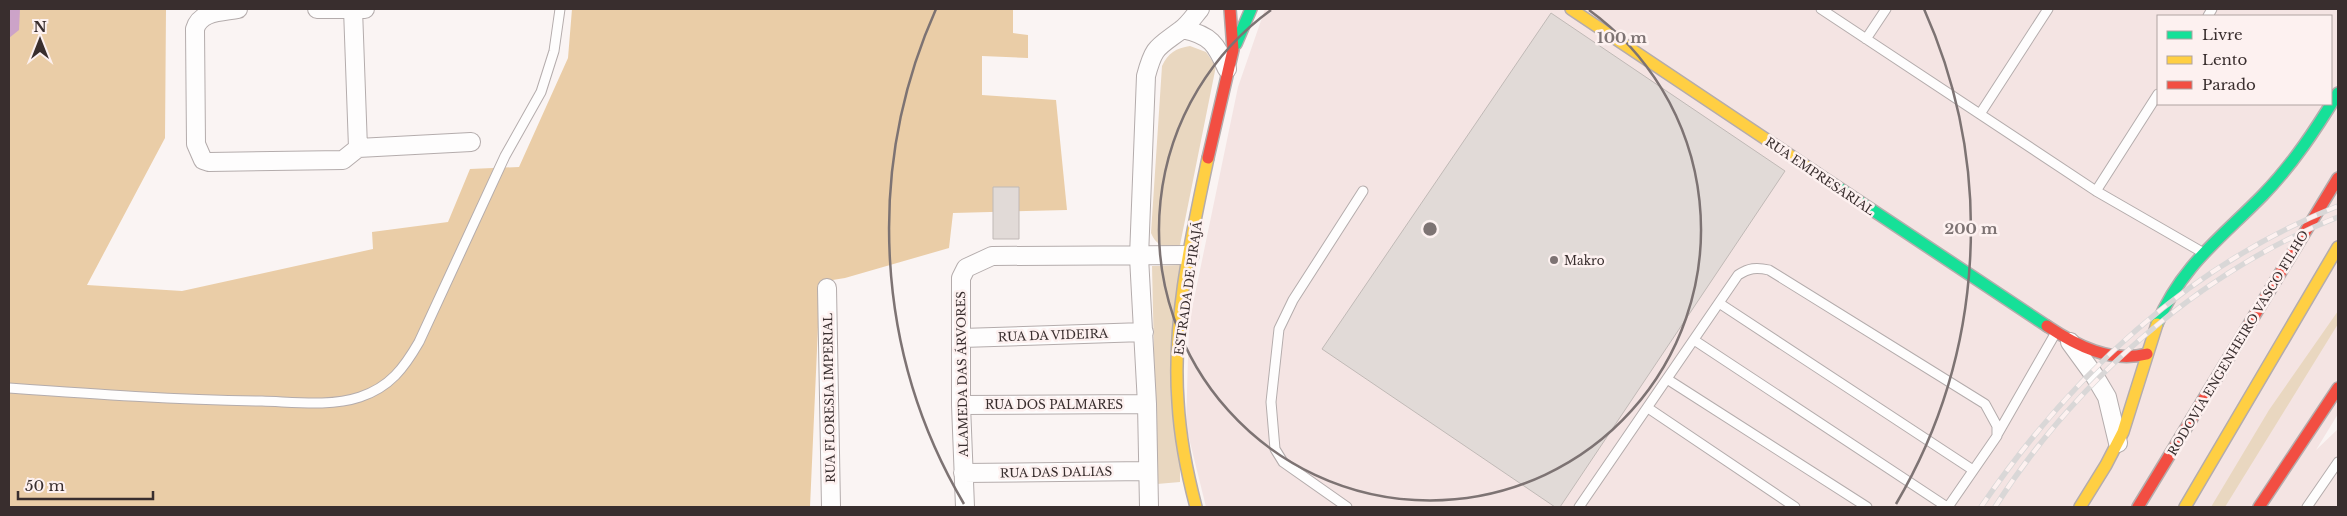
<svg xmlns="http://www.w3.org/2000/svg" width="2347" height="516" viewBox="0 0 2347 516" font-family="'Libre Baskerville',serif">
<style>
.built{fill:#f4e4e3;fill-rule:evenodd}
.green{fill:#e9d7c0}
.forest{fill:#eacda7}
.water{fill:#cca3c8}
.building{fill:#e1dad7;stroke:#c0b9b6}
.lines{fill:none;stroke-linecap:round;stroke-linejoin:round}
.lane-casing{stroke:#b4acac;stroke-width:11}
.street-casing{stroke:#b4acac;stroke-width:20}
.fast-casing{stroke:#b4acac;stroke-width:14}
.slow-casing{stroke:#b4acac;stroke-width:14}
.jam-casing{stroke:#b4acac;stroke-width:14}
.lane{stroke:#fefdfd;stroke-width:9}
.street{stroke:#fefdfd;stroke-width:18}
.fast{stroke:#16e098;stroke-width:11}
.slow{stroke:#ffcf43;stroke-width:11}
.jam{stroke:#f24e42;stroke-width:11}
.rail-casing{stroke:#d9d7d7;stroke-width:5.5}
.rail{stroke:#fdf1f0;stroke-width:4;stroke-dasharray:11;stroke-linecap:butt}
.ring{fill:none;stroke:#7d7373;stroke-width:2.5}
.poi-dot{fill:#7d7373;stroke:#fdf1f0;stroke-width:2}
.labels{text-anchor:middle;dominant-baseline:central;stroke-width:5;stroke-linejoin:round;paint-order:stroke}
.street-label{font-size:12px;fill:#392e2e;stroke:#fdf1f0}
.poi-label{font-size:12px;fill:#392e2e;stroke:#fdf1f0;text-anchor:start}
.centre{fill:#7d7373;stroke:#fdf1f0;stroke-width:2.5}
.ring-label{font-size:15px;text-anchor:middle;font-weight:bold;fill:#7d7373;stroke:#fdf1f0;stroke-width:5;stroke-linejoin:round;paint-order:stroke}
</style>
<rect width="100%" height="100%" fill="#faf4f3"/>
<path class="built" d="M1265 9H2338V414L2316 450 2338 429V507H1206L1186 426 1189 323 1238 87ZM2158 16H2331V104H2158Z"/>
<path class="green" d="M1190 46 1206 52 1216 66 1180 245C1167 250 1157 247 1151 233L1162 66C1168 53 1176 48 1190 46Z
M1180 265V482L1157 484 1152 266Z
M2338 311V324L2225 507H2211L2269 410Z"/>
<path class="forest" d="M9 9H166L165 138 87 285 182 291 373 249 372 232 448 222 470 169 519 167 568 58 572 9H1013V33L1028 35V58L982 56V95L1056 100 1067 210 953 213 949 248 845 278 820 282 810 507H9Z"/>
<path class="water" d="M9 9H20L19 30 9 38Z"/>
<path class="building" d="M1551 13 1785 171 1560 507H1555L1322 349Z
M993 187H1019V239H993Z"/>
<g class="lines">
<defs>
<path id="lane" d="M1821 9 2096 191 2202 252
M2208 16 2212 9
M1866 39 1886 9
M1980 114 2048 9
M2096 191 2158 94
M1719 303 1973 470
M1694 340 1947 507
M1667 379 1867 507
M9 388C93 394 177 400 262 401 294 402 330 407 360 397 390 387 404 368 419 342L505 156 541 92 554 51 560 9
M1648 408 1795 507
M1997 435 2055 334
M1347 507 1283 462 1275 449 1271 402 1279 329 1293 300 1363 191
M1579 507 1738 275C1749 268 1756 267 1769 270L1985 404 1997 426V436L1948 507
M2307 507 2338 462"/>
<path id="street" d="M238 9C222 12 200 11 195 29L196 144 203 160 209 162 343 160 358 148 471 142
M317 9H365
M353 9 358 148
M1182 29C1211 35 1216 44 1227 69
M827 288 831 507
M962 338 1144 332
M2070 342 2094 375 2107 397 2118 443
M961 405 1147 404
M963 473 1148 471
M965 507 961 405V278L966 268 992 256 1190 255
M1149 507 1147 404 1139 257 1146 76C1154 46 1157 48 1181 30 1188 25 1194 16 1200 9"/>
<path id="fast" d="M1236 44 1251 9
M1812 170 2047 326
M2157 324C2181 266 2221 238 2263 195 2293 164 2316 129 2338 93"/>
<path id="slow" d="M1571 9 1812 170
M1196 507C1187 473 1180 438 1178 402 1172 321 1191 238 1208 158
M2080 507 2106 465 2123 432 2157 324
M2185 507 2338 247"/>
<path id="jam" d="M1208 158 1233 50 1230 9
M2047 326C2077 346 2110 363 2147 354
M2138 507 2338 178
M2259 507 2338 388"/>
</defs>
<use href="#lane" class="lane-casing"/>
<use href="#street" class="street-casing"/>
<use href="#fast" class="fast-casing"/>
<use href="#slow" class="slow-casing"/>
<use href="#jam" class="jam-casing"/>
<use href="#lane" class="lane"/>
<use href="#street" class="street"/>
<use href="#fast" class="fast"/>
<use href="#slow" class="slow"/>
<use href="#jam" class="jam"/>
<defs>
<path id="rail" d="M1981 507C2070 376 2189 265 2338 206
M1995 507C2074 383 2200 271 2338 217"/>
</defs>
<use href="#rail" class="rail-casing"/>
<use href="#rail" class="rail"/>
</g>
<g class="ring">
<path d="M1589 10A271 271 0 1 1 1271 10"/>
<path d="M964 504A541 541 0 0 1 936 9M1924 9A541 541 0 0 1 1896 504"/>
</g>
<circle class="poi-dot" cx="1554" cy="260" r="5"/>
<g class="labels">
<g class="street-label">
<text transform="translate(1820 176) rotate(34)">RUA EMPRESARIAL</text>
<text transform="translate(1188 288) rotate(-82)">ESTRADA DE PIRAJÁ</text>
<text transform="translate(1053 335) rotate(-2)">RUA DA VIDEIRA</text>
<text transform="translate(2238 343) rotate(-59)">RODOVIA ENGENHEIRO VASCO FILHO</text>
<text transform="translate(962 374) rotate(-91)">ALAMEDA DAS ÁRVORES</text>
<text transform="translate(829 398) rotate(-91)">RUA FLORESIA IMPERIAL</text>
<text x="1054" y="404">RUA DOS PALMARES</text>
<text transform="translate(1056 472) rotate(-1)">RUA DAS DALIAS</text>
</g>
<g class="poi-label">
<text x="1564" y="260">Makro</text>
</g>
</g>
<circle cx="1430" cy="229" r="8" class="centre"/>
<g class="ring-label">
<text x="1622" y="43">100 m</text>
<text x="1971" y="234">200 m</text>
</g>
<rect width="2347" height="516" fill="none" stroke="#392e2e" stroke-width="20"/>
<rect x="2157" y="15" width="175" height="90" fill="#fdf1f0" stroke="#afa3a2"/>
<rect x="2167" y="31" width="25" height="8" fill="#16e098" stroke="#afa3a2"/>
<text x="2202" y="40" font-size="15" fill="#392e2e">Livre</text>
<rect x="2167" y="56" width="25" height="8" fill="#ffcf43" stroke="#afa3a2"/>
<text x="2202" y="65" font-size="15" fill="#392e2e">Lento</text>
<rect x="2167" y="81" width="25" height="8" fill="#f24e42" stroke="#afa3a2"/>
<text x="2202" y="90" font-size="15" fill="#392e2e">Parado</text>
<g transform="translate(40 40)" stroke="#fdf1f0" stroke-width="4" paint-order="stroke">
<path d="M0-4L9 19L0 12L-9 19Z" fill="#392e2e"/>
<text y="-8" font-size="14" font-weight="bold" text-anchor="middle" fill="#392e2e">N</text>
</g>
<path d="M18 491v8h135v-8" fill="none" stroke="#392e2e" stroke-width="2.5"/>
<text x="25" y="491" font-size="15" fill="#392e2e" stroke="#fdf1f0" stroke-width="4" paint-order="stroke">50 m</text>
</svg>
